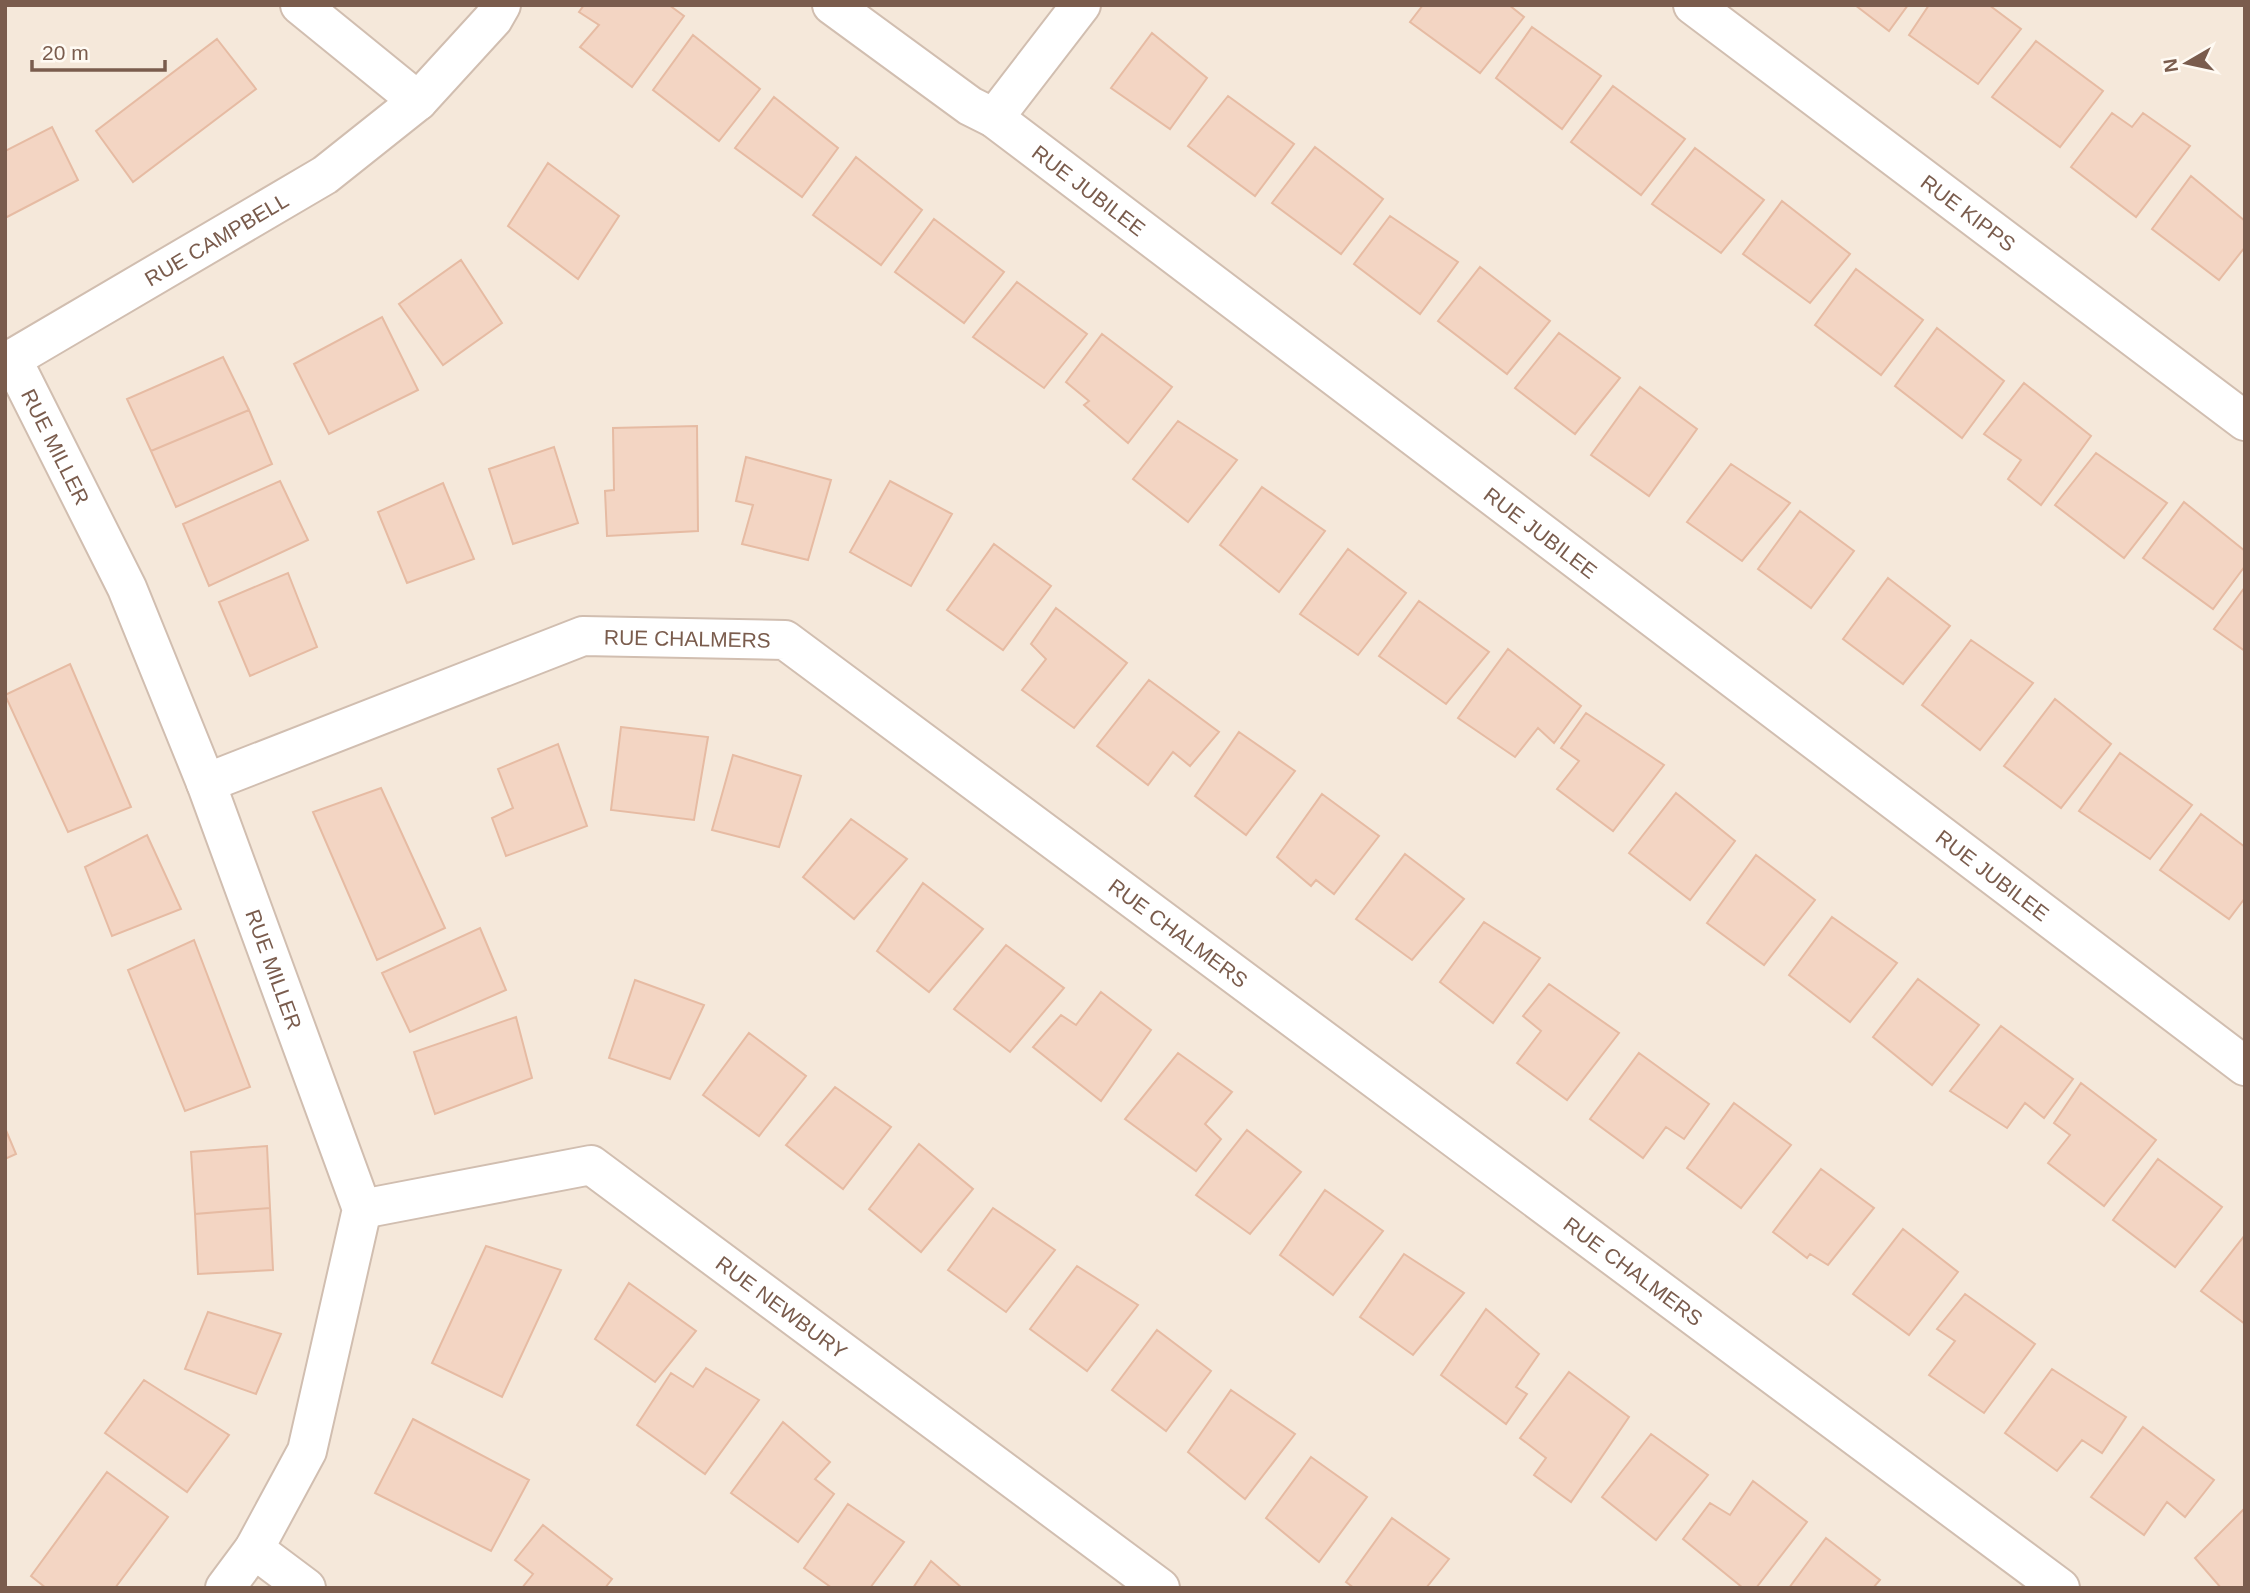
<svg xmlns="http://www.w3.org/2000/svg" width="2250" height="1593" viewBox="0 0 2250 1593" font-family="Arial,sans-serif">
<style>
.residential{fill:#f5e8da}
.building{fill:#f3d5c3;stroke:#e6bba3;stroke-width:2}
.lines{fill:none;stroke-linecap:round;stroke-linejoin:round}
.street-casing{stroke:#d1beb0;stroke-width:42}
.street{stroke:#fff;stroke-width:38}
.labels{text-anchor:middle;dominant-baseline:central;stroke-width:5;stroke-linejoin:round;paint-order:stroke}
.street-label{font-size:21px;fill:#7a5c4d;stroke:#fffaf3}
</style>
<rect width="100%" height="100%" fill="#fdf6ec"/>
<path class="residential" d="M5 5H2245V1588H5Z"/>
<path class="building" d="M584 5H669L684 16 632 87 580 47 599 25 579 12Z
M1423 5H1509L1524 17 1480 73 1410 22Z
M1855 5H1908L1889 31Z
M1929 5H1989L2021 29 1978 84 1909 35Z
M1532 27 1601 76 1562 129 1496 78Z
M1152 33 1207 78 1170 129 1111 88Z
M693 35 760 89 719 141 653 90Z
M217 39 256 89 133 182 96 131Z
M2036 41 2103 91 2060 147 1992 97Z
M1613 86 1685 139 1641 195 1571 142Z
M1228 96 1294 144 1255 196 1188 146Z
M774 97 838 148 802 197 735 148Z
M2112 113 2132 127 2143 113 2190 146 2136 217 2071 167Z
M52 127 78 180 5 218V151Z
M1315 147 1383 199 1341 254 1272 203Z
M1695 148 1764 200 1721 253 1652 204Z
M856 157 922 210 881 265 813 215Z
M548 163 619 216 578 279 508 226Z
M2191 176 2245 221V247L2219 280 2152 229Z
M1782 201 1850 254 1810 303 1743 254Z
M1390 216 1458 262 1420 314 1354 264Z
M934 219 1004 272 964 323 895 272Z
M461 260 502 323 443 365 399 304Z
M1480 267 1550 321 1507 374 1438 321Z
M1856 269 1923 320 1881 375 1815 325Z
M1017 282 1087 334 1044 388 973 337Z
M382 317 418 390 329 434 294 364Z
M1937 328 2004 381 1962 438 1895 386Z
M1559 333 1620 378 1575 434 1515 388Z
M1102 334 1172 387 1128 443 1084 405 1089 401 1066 382Z
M223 357 249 410 151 451 127 399Z
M2024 383 2091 436 2041 505 2008 479 2021 460 1984 434Z
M1640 387 1697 429 1649 496 1591 455Z
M249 410 272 464 176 507 151 451Z
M1178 421 1237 460 1188 522 1133 479Z
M697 426 698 531 607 536 605 491 614 490 613 428Z
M554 447 578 523 513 544 489 469Z
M2096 453 2167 503 2124 558 2055 505Z
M746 457 831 480 808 560 742 544 753 505 736 501Z
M1731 464 1790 503 1742 561 1687 522Z
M280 481 308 540 209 586 183 524Z
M890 481 952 514 911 586 850 552Z
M443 483 474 559 407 583 378 512Z
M1262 487 1325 531 1279 592 1220 545Z
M2184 502 2245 551V566L2213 609 2143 558Z
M1800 511 1854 551 1811 608 1758 569Z
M994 544 1051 586 1003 650 947 610Z
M1348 549 1406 593 1358 655 1300 614Z
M288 573 317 647 250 676 219 602Z
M1888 578 1950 626 1903 684 1843 639Z
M2245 587V651L2214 629Z
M1419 601 1489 652 1446 704 1379 656Z
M1056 608 1127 663 1074 728 1022 690 1046 659 1031 644Z
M1971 640 2033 683 1980 750 1922 705Z
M1508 649 1581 706 1554 743 1538 728 1515 757 1458 718Z
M70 664 131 807 68 832 5 695Z
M1149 680 1219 732 1190 766 1173 752 1148 785 1097 746Z
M2055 699 2111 744 2061 808 2004 766Z
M1586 713 1664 765 1613 831 1557 789 1579 761 1561 748Z
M621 727 708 737 694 820 611 810Z
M1239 732 1295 771 1246 835 1195 796Z
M558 744 587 826 506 856 492 818 513 808 498 769Z
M2120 753 2192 805 2150 859 2079 811Z
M733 755 801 776 779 847 712 830Z
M381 788 445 928 377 960 313 812Z
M1676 793 1735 841 1690 900 1629 853Z
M1322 794 1379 836 1334 894 1316 880 1311 886 1277 857Z
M2201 814 2245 847V898L2229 919 2160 870Z
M851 819 907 859 854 919 803 877Z
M147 835 181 909 112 936 85 867Z
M1405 854 1464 899 1412 960 1356 919Z
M1756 855 1815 900 1764 965 1707 923Z
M923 883 983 929 929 992 877 951Z
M1832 917 1897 963 1850 1022 1789 975Z
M1484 922 1540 958 1493 1023 1440 982Z
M480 928 506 990 410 1032 382 973Z
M194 940 250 1087 185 1111 128 970Z
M1006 945 1064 988 1010 1052 954 1009Z
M1918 979 1979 1025 1932 1085 1873 1037Z
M635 980 704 1005 670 1079 609 1058Z
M1549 984 1619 1033 1567 1100 1517 1063 1541 1031 1523 1016Z
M1101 992 1151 1030 1101 1101 1033 1047 1061 1015 1076 1025Z
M516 1017 532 1078 435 1114 414 1052Z
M2001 1026 2073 1079 2044 1118 2025 1103 2007 1128 1950 1091Z
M749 1033 806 1076 759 1136 703 1095Z
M1178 1053 1232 1092 1205 1124 1221 1139 1196 1171 1125 1119Z
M1639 1053 1709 1104 1684 1139 1666 1127 1643 1158 1590 1119Z
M2081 1083 2156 1140 2104 1206 2048 1163 2070 1135 2054 1123Z
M835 1087 891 1127 843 1189 786 1145Z
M1734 1103 1791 1145 1741 1208 1687 1168Z
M5 1128 16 1154 5 1159Z
M1247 1130 1301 1172 1250 1234 1196 1195Z
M919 1144 973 1189 921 1252 869 1209Z
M267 1146 270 1208 195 1214 191 1152Z
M2158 1159 2222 1207 2175 1267 2113 1220Z
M1821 1169 1874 1208 1828 1265 1810 1254 1807 1258 1773 1232Z
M1325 1190 1383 1231 1333 1295 1280 1255Z
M270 1208 273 1270 198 1274 195 1214Z
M993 1208 1055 1250 1006 1312 948 1270Z
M1903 1229 1958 1272 1909 1335 1853 1294Z
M2245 1235V1324L2201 1291Z
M486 1246 561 1270 502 1397 432 1363Z
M1404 1254 1464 1293 1413 1355 1360 1317Z
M1077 1266 1138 1305 1087 1371 1030 1329Z
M629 1283 696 1331 655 1382 595 1339Z
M1965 1294 2035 1344 1984 1413 1929 1375 1955 1341 1937 1329Z
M1486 1309 1539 1354 1516 1387 1527 1394 1506 1424 1441 1375Z
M208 1312 281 1334 256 1394 185 1369Z
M1157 1330 1211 1371 1166 1431 1112 1390Z
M706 1368 759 1400 705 1474 637 1425 671 1373 693 1387Z
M2052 1369 2126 1417 2102 1453 2082 1440 2057 1471 2005 1433Z
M1569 1372 1629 1417 1571 1502 1534 1475 1546 1458 1520 1438Z
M144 1380 229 1435 187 1492 105 1433Z
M1231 1390 1295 1434 1245 1499 1188 1452Z
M413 1419 529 1480 491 1551 375 1493Z
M783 1422 830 1462 815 1479 834 1494 798 1542 731 1493Z
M2143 1427 2214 1480 2185 1517 2167 1502 2144 1535 2091 1497Z
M1651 1434 1708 1475 1656 1540 1602 1497Z
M1311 1457 1367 1497 1319 1562 1266 1518Z
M107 1472 168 1517 115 1588H46L31 1576Z
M1753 1481 1807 1522 1756 1588H1743L1683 1539 1710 1503 1730 1515Z
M848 1504 904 1542 870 1588H832L804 1568Z
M2245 1508V1588H2221L2195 1558Z
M1392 1518 1449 1559 1426 1588H1354L1346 1582Z
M543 1525 612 1579 605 1588H522L533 1574 515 1560Z
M1826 1538 1880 1580 1873 1588H1789Z
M931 1561 962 1588H913Z"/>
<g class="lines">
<defs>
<g id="street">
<path d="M300 5 418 101"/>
<path id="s1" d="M832 5 970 106 994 118 2245 1066"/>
<path id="s2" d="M1693 5 2245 421"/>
<path d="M994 118 1081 5"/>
<path id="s3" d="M12 359 127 588 206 783 362 1209 307 1451 254 1549 225 1588"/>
<path id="s4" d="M5 363 325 175 418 101 493 19 501 5"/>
<path id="s5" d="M206 783 583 636 785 640 2060 1588"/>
<path id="s6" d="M362 1209 591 1165 1160 1588"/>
<path d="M254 1549 306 1588"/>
</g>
</defs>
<use href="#street" class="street-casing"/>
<use href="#street" class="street"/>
</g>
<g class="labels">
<g class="street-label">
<text stroke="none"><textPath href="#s1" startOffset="317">RUE JUBILEE</textPath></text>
<text stroke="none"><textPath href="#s2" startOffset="345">RUE KIPPS</textPath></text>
<text stroke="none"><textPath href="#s4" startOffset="245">RUE CAMPBELL</textPath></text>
<text stroke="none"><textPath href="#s3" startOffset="98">RUE MILLER</textPath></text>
<text stroke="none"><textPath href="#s1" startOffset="884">RUE JUBILEE</textPath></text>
<text stroke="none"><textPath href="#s5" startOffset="509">RUE CHALMERS</textPath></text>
<text stroke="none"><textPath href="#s1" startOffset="1451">RUE JUBILEE</textPath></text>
<text stroke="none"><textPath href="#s5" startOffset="1097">RUE CHALMERS</textPath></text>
<text stroke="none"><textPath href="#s3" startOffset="665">RUE MILLER</textPath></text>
<text stroke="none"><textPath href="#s5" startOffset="1664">RUE CHALMERS</textPath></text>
<text stroke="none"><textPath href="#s6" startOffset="471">RUE NEWBURY</textPath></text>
</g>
</g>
<rect width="2250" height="1593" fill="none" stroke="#7a5c4d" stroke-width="14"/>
<g transform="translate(2187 63) rotate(261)" stroke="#fffaf3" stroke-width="5" paint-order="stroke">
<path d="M0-5L12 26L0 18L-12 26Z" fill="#7a5c4d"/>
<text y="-10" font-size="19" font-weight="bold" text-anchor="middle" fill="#7a5c4d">N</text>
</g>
<path d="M32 60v10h133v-10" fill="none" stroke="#7a5c4d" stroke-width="3.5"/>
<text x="42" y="60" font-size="21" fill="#7a5c4d" stroke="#fffaf3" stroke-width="5" paint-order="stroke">20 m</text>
</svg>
